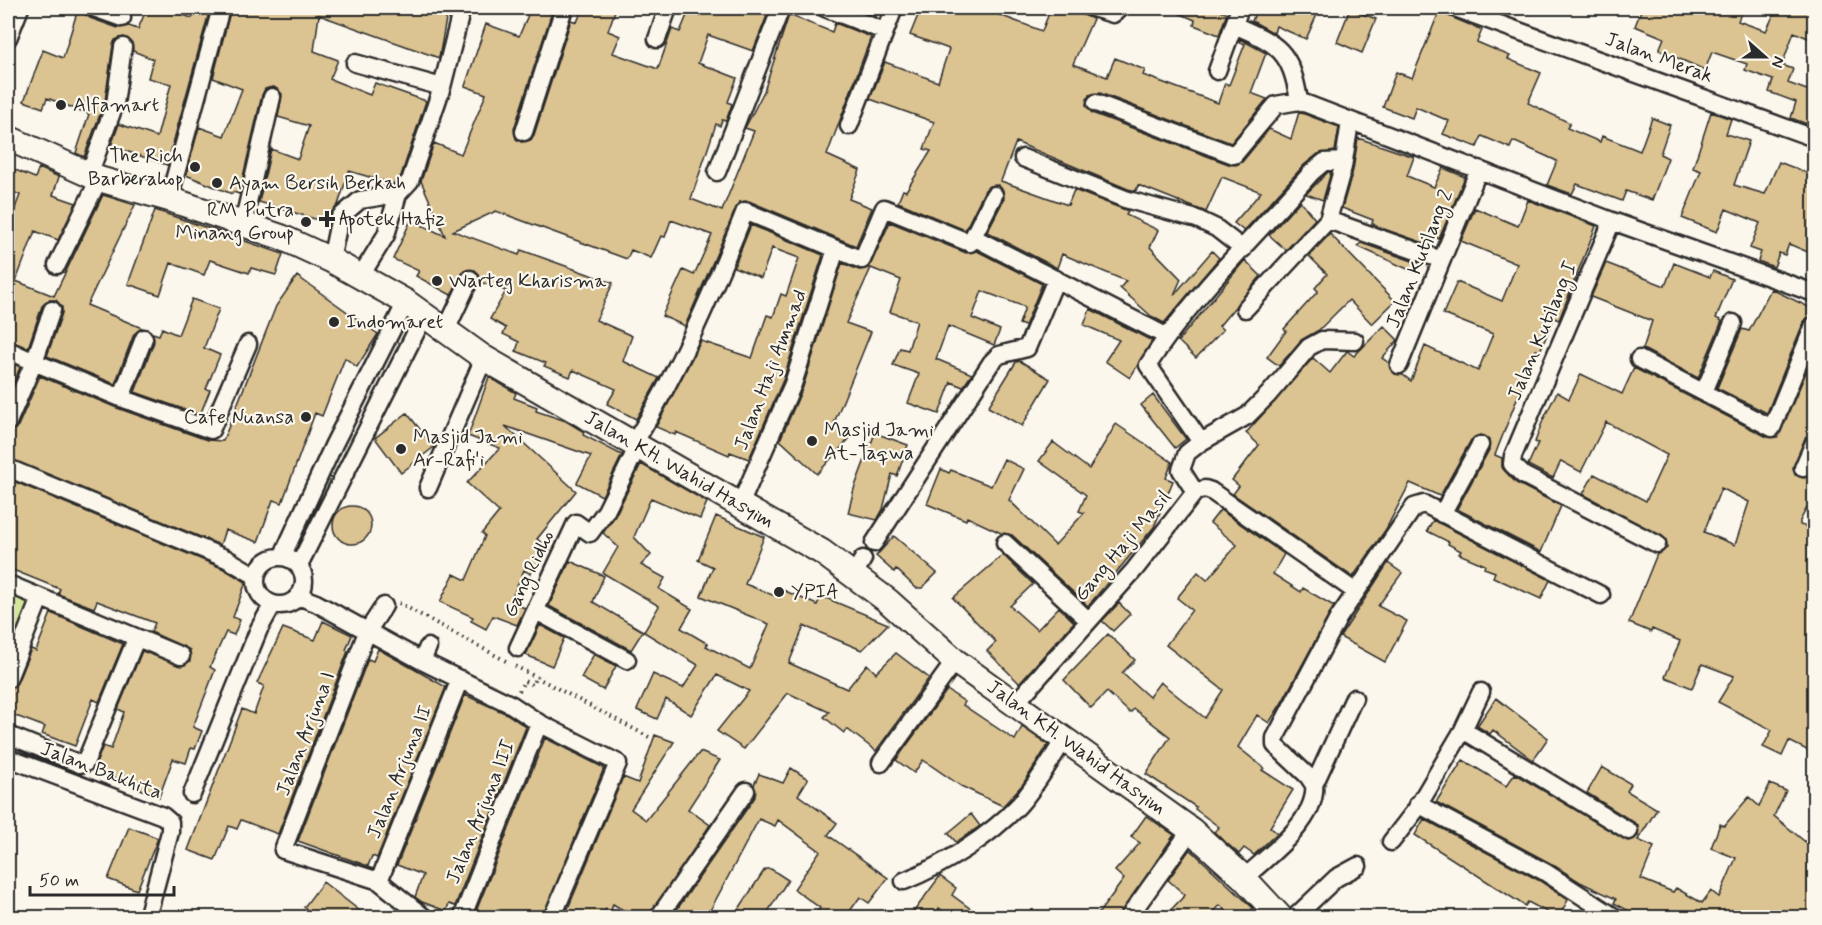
<svg xmlns="http://www.w3.org/2000/svg" width="1822" height="925" viewBox="0 0 1822 925" font-family="Mynerve,sans-serif">
<style>
.green{fill:#d4e69a;stroke:#808862;stroke-width:1.5}
.building{fill:#dcc392;stroke:#2b2b2b;stroke-width:1.5;fill-rule:evenodd}
.lines{fill:none;stroke-linecap:round;stroke-linejoin:round}
.street-casing{stroke:#2b2b2b;stroke-width:21}
.secondary-casing{stroke:#2b2b2b;stroke-width:28}
.path{stroke:#2b2b2b;stroke-width:4;stroke-dasharray:1.5 4.5;stroke-linecap:butt}
.street{stroke:#fbf7ec;stroke-width:16}
.secondary{stroke:#fbf7ec;stroke-width:24}
.poi-dot{fill:#2b2b2b;stroke:#fbf7ec;stroke-width:2}
.labels{text-anchor:middle;dominant-baseline:central;stroke-width:4.5;stroke-linejoin:round;paint-order:stroke}
.street-label{font-size:20px;fill:#2b2b2b;stroke:#fbf7ec}
.poi-label{font-size:20px;fill:#2b2b2b;stroke:#fbf7ec;text-anchor:start}
</style>
<rect width="100%" height="100%" fill="#fbf7ec"/>
<filter id="ink" filterUnits="userSpaceOnUse"><feTurbulence type="fractalNoise" baseFrequency=".0167" numOctaves="2"/><feDisplacementMap in="SourceGraphic" scale="12" xChannelSelector="R" yChannelSelector="G"/><feConvolveMatrix kernelMatrix="1 2 1 2 8 2 1 2 1" color-interpolation-filters="sRGB"/></filter>
<g filter="url(#ink)">
<path class="green" d="M8 594 31 603 18 640 8 636Z"/>
<path class="building" d="M147 8H162L192 18 195 8 210 9 167 165 111 146 119 124 157 137 171 84 148 78 153 59 133 51 132 43 124 37 115 40 113 45 105 101 84 157 76 153 89 114 47 98 43 108 24 101 43 50 63 58 78 9 90 18 118 28 129 26 138 29Z
M231 8H448L439 58 319 15 314 51 338 60 330 79 370 95 375 83 426 101 401 176 393 184 349 171 338 205 330 214 328 223 259 202 271 149 298 159 309 126 278 117 282 94 274 87 265 89 262 95 239 194 233 192 232 194 186 175 199 127 224 136 242 89 213 78Z
M531 8 552 12 514 129 516 139 521 142 531 140 534 135 571 20 577 22 583 8H616L608 31 620 36 613 53 658 69 672 29 680 32 690 8H770L753 51 708 35 698 63 737 78 728 102 732 104 726 121 722 120 720 126 716 124 691 199 722 211 754 131 745 128 764 91 789 15 832 32 835 23 871 37 827 155 860 170 849 199 872 208 856 246 749 201 739 202 685 326 662 316 683 270 694 275 712 235 671 220 665 237 661 236 651 258 631 250 627 259 496 211 453 231 519 255 521 250 613 283 596 320 632 336 623 361 659 378 636 419 607 404 616 389 573 370 570 377 544 366 546 363 516 351 519 342 503 334 506 328 490 319 506 291 480 282 479 274 475 270 464 271 451 295 416 276 419 271 393 259 411 220 445 236 421 181 434 143 461 154 486 94 465 86 486 24 519 36Z
M853 8H879L876 17Z
M921 8H981L1042 31 1051 8H1066L1093 19 1073 64 1107 77 1115 58 1145 70 1143 75 1218 103 1225 83 1229 85 1245 44 1239 42 1240 39 1266 53 1251 93 1267 99 1231 143 1100 93 1089 95 1086 105 1092 113 1231 165 1242 162 1269 129 1291 139 1299 112 1339 127 1335 151 1318 154 1304 165 1244 231 1234 223 1261 192 1222 177 1206 212 1138 185 1136 191 1128 189 1016 142 1001 181 1068 205 1074 190 1128 211 1126 215 1158 230 1150 247 1181 279 1174 295 1212 251 1219 258 1164 323 1151 316 1120 288 1126 281 1062 254 1057 268 987 232 1004 199 1003 190 998 185 989 186 985 190 965 230 898 202 903 190 906 191 931 151 924 149 934 122 870 99 885 62 938 82 949 49 910 35Z
M1167 8H1212L1227 13 1219 35 1194 25 1195 20Z
M1257 8H1320L1306 39 1276 26 1274 33 1252 21Z
M1642 8H1743L1738 21 1766 31 1777 8H1815V41L1794 32 1782 65 1793 69 1788 83 1815 93V127L1791 118 1796 102 1769 92 1773 80 1745 70 1747 64 1712 52 1705 70 1659 50 1664 38 1635 26Z
M1350 9 1376 19 1362 53 1337 42Z
M1439 12 1482 30 1477 42 1510 56 1508 59 1541 73 1528 103 1570 123 1567 128 1600 142 1602 136 1640 151 1652 118 1670 125 1660 154 1668 158 1652 200 1626 191 1622 201 1577 184 1572 194 1547 185 1557 161 1513 141 1510 148 1482 136 1477 147 1443 134 1449 121 1416 107 1412 118 1383 107 1396 72 1412 78Z
M1711 112 1731 119 1726 134 1749 141 1734 185 1765 194 1779 162 1815 176V255L1789 244 1785 255 1779 253 1774 267 1758 261 1761 252 1750 248 1760 223 1726 209 1717 232 1682 218 1701 171 1693 168Z
M1358 138 1414 157 1407 176 1434 187 1443 168 1465 177 1439 239 1431 235 1427 244 1378 227 1372 223 1373 220 1342 208 1353 170Z
M8 167 35 178 39 168 59 177 53 195 76 203 58 240 35 231 16 281 54 296 103 195 135 205 87 305 142 328 134 334 115 384 47 356 62 313V307L56 300H49L42 306 28 348 8 340V227L20 195 8 190Z
M1328 172H1331L1323 200 1306 194Z
M1528 200 1596 226 1559 320 1554 318 1540 351 1536 350 1495 455 1502 458V468L1516 483 1561 506 1541 552 1457 509 1489 450V440L1480 435 1471 440 1440 496 1410 483 1386 529 1353 577 1233 494 1239 486 1232 480 1259 445 1246 433 1313 358 1330 373 1347 351 1354 356 1384 326 1398 340 1382 358 1389 363 1395 374 1403 375 1411 381 1425 346 1478 371 1493 334 1443 314 1457 282 1502 301 1517 264 1461 241 1475 208 1518 226Z
M1300 201 1315 219 1286 250 1269 235Z
M155 210 283 254 276 275 251 268 249 273 210 260 204 275 171 263 160 295 128 284Z
M890 222 966 253 977 251 1042 284 1025 326 1019 324 1025 307 982 291 972 318 1000 330 994 345 948 326 936 359 972 374 963 387 951 382 939 414 908 403 919 374 893 365 900 348 908 350 917 321 890 312 901 280 871 268 846 323 871 332 834 423 850 438 817 474 780 440 803 387 842 263 859 270 869 268Z
M751 225 823 255 783 380 749 459 730 452 729 455 676 432 675 435 656 427 701 341 752 358 767 315 773 317 781 294 786 296 799 258 772 248 761 278 734 267Z
M1330 234 1395 301 1372 324 1349 300 1319 330 1301 340 1279 366 1267 357 1286 331 1284 329 1318 291 1315 288 1327 274 1309 256Z
M1361 243 1418 263 1414 272 1357 246Z
M1245 260 1261 276 1219 326 1223 330 1196 358 1178 341Z
M1606 263 1665 286 1674 263 1710 277 1713 271 1732 279 1716 318 1722 321 1698 378 1643 349 1652 321 1591 297Z
M297 276 378 334 357 367 345 358 322 416 315 413 282 503 273 500 258 542 225 530 220 545 8 458V443L12 431 18 426 40 376 117 408 207 440 223 441 276 306Z
M1771 289 1815 310V315L1804 321 1767 413 1717 388 1742 329 1749 331Z
M192 299 219 309 204 348 220 355 206 389 210 390 200 415 135 392 154 342 153 333 159 335 162 328 178 335Z
M1090 309 1152 341 1130 378 1105 361 1119 340 1084 325Z
M1815 352V433L1805 438 1793 469 1795 475 1804 478 1810 476 1815 468V492L1800 521V525L1815 529V754L1789 741 1782 756 1763 747 1772 730 1718 702 1734 676 1702 664 1692 688 1665 677 1680 641 1652 629 1651 632 1629 623 1657 554 1667 548 1666 539 1583 494 1594 474 1646 501 1667 455 1606 422 1581 472 1561 461 1553 478 1528 465 1538 443 1535 442 1543 420 1557 392 1569 399 1581 374 1622 394 1634 368 1767 437H1778ZM1721 488 1749 502 1735 545 1704 532Z
M8 361 20 367 13 385 8 383Z
M1020 361 1050 379 1022 426 988 407 1016 362Z
M489 377 516 393 514 398 537 407 536 411 566 421 584 432 583 435 622 455 602 496 577 483 591 456 505 426 576 491 537 539 550 549 530 574 524 570 510 602 525 608 517 625 493 616 486 629 471 621 473 617 440 602 454 574 466 580 485 536 482 533 499 512 467 483 500 448 468 436Z
M1153 395 1186 439 1175 448 1141 405Z
M407 413 434 447 401 473 375 438Z
M1116 424 1172 462 1166 478 1173 481 1154 527 1088 606 1012 535 1001 533 967 517 966 520 927 504 941 469 949 473 951 470 991 486 1004 459 1024 469 1009 500 1055 545 1084 513 1079 511 1086 495 1039 461 1053 442 1089 469Z
M875 433 908 445 897 476 892 474 883 509 877 520 848 513 854 489Z
M641 464 707 502 700 519 651 498 634 537 651 555 641 565 665 578 659 589 692 609 681 628 708 644 706 646 750 669 769 624 701 596 713 567 698 560 716 516 764 537 745 584 780 598 783 590 817 605 821 596 888 624 862 650 804 626 789 663 847 689 867 664 876 673 896 653 929 678 876 751 847 729 844 733 824 717 829 712 788 693 744 749 717 731 749 691 717 675 691 715 666 699 657 719 637 710 653 674 683 688 698 665 644 632 659 606 603 573 618 547 603 533 615 516Z
M8 479 222 568 246 582 233 617 240 620 234 635 226 632 210 667 215 670 193 727 202 731 195 749 191 748 186 763 173 759 159 797 94 769 103 746 111 749 124 712 118 709 142 651 182 666 190 661V650L151 632 155 623 97 601 94 608 58 594 60 589 8 568Z
M333 525a19 19 0 1 1 38 0a19 19 0 1 1-38 0Z
M1220 510 1284 554 1273 574 1301 592 1303 588 1334 606 1281 704 1269 723 1257 715 1238 747 1264 768 1262 770 1293 790 1270 827 1277 833 1254 855 1244 848 1239 854 1214 832 1219 827 1195 809 1196 807 1146 774 1170 737 1134 709 1130 713 1107 692 1091 708 1064 680 1108 634 1135 660 1122 673 1149 697 1160 682 1205 718 1223 690 1166 645 1192 610 1177 598 1198 572 1207 580 1237 545 1210 523Z
M1433 520 1550 580 1541 599 1493 577 1495 572 1484 568 1485 565 1459 554 1461 551 1448 544 1449 542 1427 531Z
M894 536 937 573 922 588H916L896 569 894 572 876 556Z
M1003 555 1033 584 1010 606 1037 630 1059 607 1074 622 1019 683 987 651 996 642 953 598Z
M570 561 604 576 593 602 643 631 631 650 549 606Z
M1388 563 1402 573 1378 606 1407 621 1385 662 1340 637Z
M1119 603 1130 614 1113 631 1102 621Z
M51 613 123 644 99 702 93 699 75 746 42 734 45 727 8 713V689L17 683 31 649 36 651Z
M323 621 352 635 346 650 348 651 278 834 241 820 237 829 229 826 215 860 188 850 242 709 254 714 264 686 257 683 283 628 315 640Z
M540 625 564 638 552 666 526 655Z
M378 649 446 687 377 858 372 856 368 866 298 841 368 659 373 661Z
M594 654 616 666 603 690 581 678Z
M947 690 965 702 963 705 1015 740 1022 727 1048 745 1023 784 1003 806 961 786 923 760 914 773 896 760Z
M465 695 507 714 526 727 455 906 449 904 446 911 422 902 415 897 423 875 397 865Z
M1496 698 1548 738 1533 760 1493 730 1490 734 1477 726Z
M655 735 674 742 631 809 646 820 700 752 720 760 688 809 710 825 648 918H636L613 904 611 911 606 909 602 918H564L623 777 638 783Z
M545 738 604 768 542 918H485L475 914Z
M1463 760 1506 786 1515 774 1628 841 1638 836V825L1587 793 1602 767 1631 784 1627 791 1657 809 1638 840 1654 847 1641 879 1673 892 1676 888 1702 903 1711 891 1719 897 1736 858 1711 848 1720 824 1724 826 1749 797 1759 806 1770 784 1786 791 1774 816 1815 850V918H1759L1748 910 1743 918H1642L1614 903 1616 899 1580 882 1550 863 1436 802Z
M791 768 808 779 798 795 837 823 828 835 888 878 869 903 860 897 845 918H813L820 908 794 889 820 851 778 820 775 826 759 819 706 918H671L755 797 754 785 759 774 783 783Z
M971 814 980 826 956 842 948 833Z
M1146 816 1174 835 1118 918H1095L1124 879 1115 871 1140 843 1131 837Z
M1424 819 1540 881 1568 900 1558 918 1528 902 1525 906 1415 835Z
M129 827 158 838 137 890 108 879Z
M1190 849 1253 908 1245 918H1234L1220 905 1209 918H1163L1185 895 1168 880Z
M765 869H771L788 880 764 918H733Z
M940 876 956 888 952 895 983 918H952L939 908 935 918H909Z
M323 882 369 918H318L304 907Z"/>
<g class="lines">
<defs>
<path id="street" d="M94 8 122 18
M825 8 884 31
M1093 8 1113 14 1120 8
M1455 8 1814 138
M1234 25C1278 44 1291 50 1299 101
M8 38 20 8
M657 39 668 8
M355 63 442 87
M1217 71 1240 8
M1096 103 1234 155 1276 105 1299 101 1612 221 1814 293
M849 126 894 8
M524 132 564 8
M1023 158 1125 199 1197 219 1216 228 1243 249
M717 172 781 8
M89 175 115 104 123 47
M169 199 221 8
M1328 220 1442 260
M1612 221 1513 456 1512 464 1523 475 1657 544
M243 224 272 97
M973 237 1166 336
M331 260 340 217 360 200 398 194
M57 265 99 179
M360 277 386 235 398 194 410 181 442 87 462 8
M1245 309 1328 220 1343 167 1350 122
M52 310 34 362 121 398 211 430 248 344
M446 330 470 279
M8 350 34 362 8 422
M1639 359 1772 428 1814 325
M1399 365 1479 169
M1704 392 1733 323
M121 398 144 338
M1201 442 1247 416 1268 395 1309 347 1322 340 1355 341
M633 445C679 370 713 292 745 211L862 260 884 208 970 243 994 195
M8 468 227 559 256 576
M1803 468 1814 443
M428 488 484 358
M1195 492 1181 470 1187 453 1201 442 1148 365C1193 294 1256 236 1311 173L1324 162 1344 161
M1195 492 1205 489 1211 491 1356 592
M740 505 793 384 836 249
M1442 514 1480 445
M874 543 991 363 999 355 1027 348 1056 279
M1005 543 1088 620
M282 557 334 444 406 302
M256 581a24 24 0 1 1 48 0a24 24 0 1 1-48 0Z
M299 565 425 314
M854 574 863 559
M8 584 181 656
M298 596 316 603 422 661 512 705 539 723 618 763 552 918
M384 606 367 632 283 850 379 881 425 918
M536 611 627 660
M518 648 576 523 590 533 606 511 637 448
M422 661 428 647
M8 679 40 598
M1014 705 1135 569 1195 492
M1463 730 1629 831
M8 735 80 764 85 763 136 639
M8 758 163 816 170 822V832L147 918
M881 763 955 661
M1314 785 1308 776 1275 745V738L1339 617 1414 507 1424 504 1601 595
M192 794 259 629 273 604
M1418 804 1545 872 1616 918
M1391 842 1415 811 1463 730 1481 692
M1244 878C1267 857 1318 820 1314 785L1354 698
M379 881 460 679
M904 881C944 865 989 837 1019 805 1036 786 1049 763 1063 741
M462 918 539 723
M658 918 746 791
M1128 918 1191 830
M1294 918 1336 878 1358 866"/>
<path id="secondary" d="M8 138 99 179 169 199 281 237 331 260 406 302 484 358 822 552 888 601 955 661 1191 830 1244 878 1281 918"/>
</defs>
<use href="#street" class="street-casing"/>
<use href="#secondary" class="secondary-casing"/>
<path class="path" d="M399 603 506 661
M515 666 649 737
M519 691 524 681 532 685 536 677"/>
<use href="#street" class="street"/>
<use href="#secondary" class="secondary"/>
</g>
</g>
<g class="poi-dot">
<circle cx="61" cy="105" r="6"/>
<circle cx="195" cy="167" r="6"/>
<circle cx="217" cy="183" r="6"/>
<path d="M324 210h6v6h6v6h-6v6h-6v-6h-6v-6h6z"/>
<circle cx="306" cy="222" r="6"/>
<circle cx="437" cy="281" r="6"/>
<circle cx="334" cy="322" r="6"/>
<circle cx="306" cy="417" r="6"/>
<circle cx="812" cy="441" r="6"/>
<circle cx="401" cy="449" r="6"/>
<circle cx="779" cy="592" r="6"/>
</g>
<g class="labels">
<g class="street-label">
<text transform="translate(1659 58) rotate(20)">Jalan Merak</text>
<text transform="translate(1420 259) rotate(-68)">Jalan Kutilang 2</text>
<text transform="translate(1543 331) rotate(-67)">Jalan Kutilang I</text>
<text transform="translate(771 370) rotate(-69)">Jalan Haji Ammad</text>
<text transform="translate(679 470) rotate(30)">Jalan KH. Wahid Hasyim</text>
<text transform="translate(1123 546) rotate(-50)">Gang Haji Masil</text>
<text transform="translate(529 574) rotate(-65)">Gang Ridho</text>
<text transform="translate(306 734) rotate(-69)">Jalan Arjuna I</text>
<text transform="translate(1076 748) rotate(36)">Jalan KH. Wahid Hasyim</text>
<text transform="translate(101 771) rotate(21)">Jalan Bakhita</text>
<text transform="translate(400 772) rotate(-68)">Jalan Arjuna II</text>
<text transform="translate(481 812) rotate(-68)">Jalan Arjuna III</text>
</g>
<g class="poi-label">
<text x="73" y="105">Alfamart</text>
<text x="183" y="156" text-anchor="end">The Rich<tspan x="183" dy="23">Barberahop</tspan></text>
<text x="229" y="183">Ayam Bersih Berkah</text>
<text x="294" y="210" text-anchor="end">RM Putra<tspan x="294" dy="23">Minang Group</tspan></text>
<text x="339" y="219">Apotek Hafiz</text>
<text x="449" y="281">Warteg Kharisma</text>
<text x="346" y="322">Indomaret</text>
<text x="294" y="417" text-anchor="end">Cafe Nuansa</text>
<text x="824" y="430">Masjid Jami<tspan x="824" dy="23">At-Taqwa</tspan></text>
<text x="413" y="437">Masjid Jami<tspan x="413" dy="23">Ar-Rafi'i</tspan></text>
<text x="791" y="592">YPIA</text>
</g>
</g>
<rect width="1822" height="925" fill="none" stroke="#fbf7ec" stroke-width="30"/>
<rect x="15" y="15" width="1792" height="895" fill="none" stroke="#2b2b2b" stroke-width="2" filter="url(#ink)"/>
<g transform="translate(1765 57) rotate(111)" stroke="#fbf7ec" stroke-width="4.5" paint-order="stroke">
<path d="M0-4.5L10 22L0 15L-10 22Z" fill="#2b2b2b"/>
<text y="-9" font-size="16" font-weight="bold" text-anchor="middle" fill="#2b2b2b">N</text>
</g>
<path d="M30 886v9h144v-9" fill="none" stroke="#2b2b2b" stroke-width="3"/>
<text x="39" y="886" font-size="18" fill="#2b2b2b" stroke="#fbf7ec" stroke-width="4.5" paint-order="stroke">50 m</text>
</svg>
